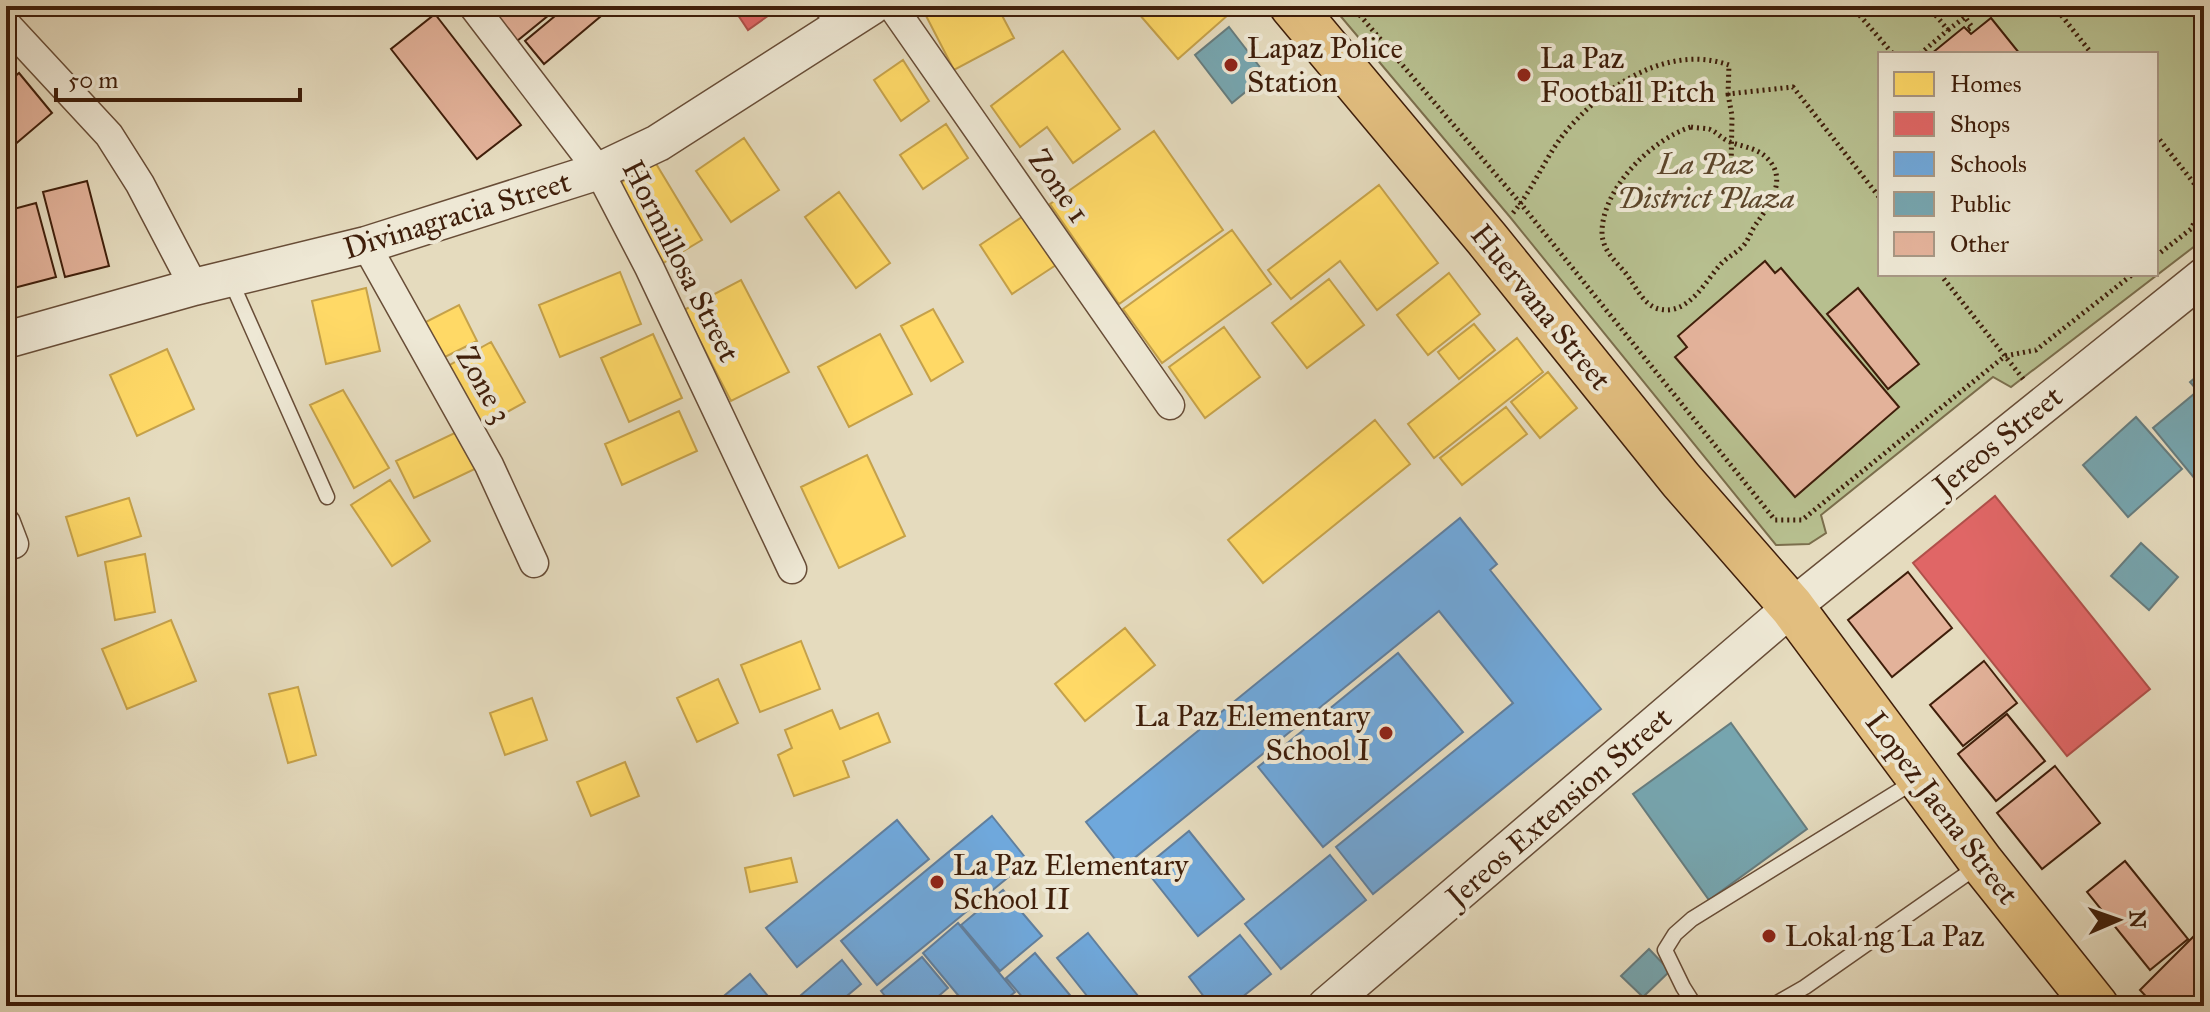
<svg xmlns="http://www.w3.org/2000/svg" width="2210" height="1012" viewBox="0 0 2210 1012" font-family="'IM FELL Great Primer',serif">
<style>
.green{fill:#b7bf8f;stroke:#7b6e4c;stroke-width:2;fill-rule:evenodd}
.homes{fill:#ffd966;stroke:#c5a14a;stroke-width:2}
.shops{fill:#e06666;stroke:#b0504a;stroke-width:2}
.schools{fill:#6fa8dc;stroke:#617f9d;stroke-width:2}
.public{fill:#76a5af;stroke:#667c7e;stroke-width:2}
.building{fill:#e3b29a;stroke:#3f1e0a;stroke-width:2}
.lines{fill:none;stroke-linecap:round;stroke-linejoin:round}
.service-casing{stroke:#684d37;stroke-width:17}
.minor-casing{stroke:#684d37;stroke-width:31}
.tertiary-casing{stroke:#684d37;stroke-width:39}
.primary-casing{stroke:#3f1e0a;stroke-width:47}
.path{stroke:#3f1e0a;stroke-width:5;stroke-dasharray:2 4;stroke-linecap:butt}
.service{stroke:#eee8d5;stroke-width:14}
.minor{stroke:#eee8d5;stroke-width:28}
.tertiary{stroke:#eee8d5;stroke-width:36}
.primary{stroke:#e2be7f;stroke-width:44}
.poi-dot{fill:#8f2418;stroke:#eee8d5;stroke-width:3}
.labels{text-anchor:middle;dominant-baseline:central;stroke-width:8;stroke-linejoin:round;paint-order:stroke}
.poi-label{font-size:30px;fill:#3f1e0a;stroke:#eee8d5;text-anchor:start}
.park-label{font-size:30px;font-style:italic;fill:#5d462b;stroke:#eee8d5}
.street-label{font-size:30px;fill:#3f1e0a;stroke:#eee8d5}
</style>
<rect width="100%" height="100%" fill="#e5dbbe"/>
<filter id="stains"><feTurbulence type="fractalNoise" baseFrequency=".0025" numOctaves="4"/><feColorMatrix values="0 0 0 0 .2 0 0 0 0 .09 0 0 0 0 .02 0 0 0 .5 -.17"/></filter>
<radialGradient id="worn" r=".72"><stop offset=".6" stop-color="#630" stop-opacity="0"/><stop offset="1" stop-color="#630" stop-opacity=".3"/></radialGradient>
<path class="green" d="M1332 6H2204V239L2011 387 1993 377 1821 515 1826 533 1809 544 1776 545 1510 217ZM1880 54H2156V274H1880Z"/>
<path class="homes" d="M925 6H997L1014 38 954 70 922 8Z
M1148 6H1220L1228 15 1178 59 1139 14Z
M1063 51 1120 129 1073 163 1047 127 1020 147 991 106Z
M903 60 929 101 901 121 874 80Z
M946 124 968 158 923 189 900 155Z
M1154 131 1223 230 1119 304 1050 204Z
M744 138 779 190 731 222 696 171Z
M655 162 702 240 660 265 614 187Z
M1379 185 1438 263 1377 310 1340 261 1291 299 1268 270Z
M839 192 890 263 856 288 805 217Z
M1025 215 1056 265 1012 294 980 245Z
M1232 230 1271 284 1162 363 1123 309Z
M620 272 641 324 560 357 539 305Z
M1449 273 1480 314 1428 355 1397 315Z
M1329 279 1364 325 1307 368 1272 323Z
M741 280 789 372 731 401 684 310Z
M366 288 380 351 326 364 312 301Z
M459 305 477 341 433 363 416 327Z
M933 309 963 362 931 381 901 326Z
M1474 324 1495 350 1459 379 1438 352Z
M1224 327 1260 377 1205 418 1169 367Z
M653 334 682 398 629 422 601 358Z
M880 334 912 394 849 427 818 367Z
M1517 338 1543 372 1434 458 1408 424Z
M491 342 525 402 482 426 448 366Z
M167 349 194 409 137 436 110 375Z
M1548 372 1577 408 1540 438 1511 402Z
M343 390 389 468 354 488 310 405Z
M1506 407 1527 434 1462 485 1440 458Z
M679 411 697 451 622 485 605 444Z
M1375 420 1410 464 1263 583 1228 540Z
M463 429 481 466 414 498 396 461Z
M867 455 905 536 839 568 801 487Z
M390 480 430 541 392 566 351 505Z
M129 498 141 536 78 556 66 517Z
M145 554 155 612 115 620 105 562Z
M171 620 196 681 127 709 102 649Z
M1125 628 1155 665 1085 721 1055 684Z
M801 641 820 689 760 712 741 665Z
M718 679 738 723 697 742 677 698Z
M298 687 316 755 288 763 269 694Z
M532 698 547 740 505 755 490 713Z
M832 710 840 729 878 713 890 742 843 761 849 777 794 796 778 755 792 748 785 730Z
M625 762 639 796 591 816 577 782Z
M791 858 797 882 750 892 745 868Z
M6 970 21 1006H6Z
M398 998 401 1006H377Z"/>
<path class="shops" d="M732 6H782L748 30Z
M1995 496 2150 689 2067 756 1913 563Z"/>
<path class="schools" d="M1460 518 1497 564 1490 570 1601 709 1373 894 1336 847 1513 703 1439 611 1122 868 1086 822Z
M1398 653 1463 732 1323 847 1258 767Z
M992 816 1028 861 877 985 841 941Z
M897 820 929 859 797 967 766 928Z
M1189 831 1244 899 1198 936 1144 868Z
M1330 855 1366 900 1281 969 1245 924Z
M1003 890 1042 936 1000 971 961 925Z
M958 923 1015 992 998 1006H967L923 953Z
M1088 933 1146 1006H1095L1057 958Z
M1240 935 1271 974 1231 1006H1211L1189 977Z
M1035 953 1079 1006H1030L1006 978Z
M922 957 948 988 927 1006H893L881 991Z
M842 960 861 984 835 1006H810L801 995Z
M750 974 776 1006H712Z"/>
<path class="public" d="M1229 27 1266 75 1232 103 1195 55Z
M2204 370V398L2190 382Z
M2194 394 2204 406V490L2153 428Z
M2136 417 2182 469 2128 517 2083 465Z
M2141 543 2178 577 2149 610 2111 576Z
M1731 723 1807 829 1709 900 1633 794Z
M1649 949 1670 971 1643 997 1621 976Z"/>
<path class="building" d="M503 6H560L517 41 495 13Z
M567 6H613L544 64 525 41Z
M435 14 521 125 477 159 391 49Z
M1991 18 2020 54H1931L1964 27 1971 34Z
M19 73 52 113 6 152V84Z
M87 181 109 266 65 277 43 192Z
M36 203 56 277 10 289 6 275V211Z
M1765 261 1775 273 1781 268 1899 407 1795 497 1675 357 1687 347 1678 336Z
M1858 288 1919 364 1888 389 1827 314Z
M1908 572 1952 628 1892 677 1848 620Z
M1984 661 2017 703 1963 746 1930 705Z
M2007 714 2045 761 1996 801 1958 754Z
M2055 766 2100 823 2042 869 1997 813Z
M2125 861 2188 939 2150 970 2087 892Z
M2204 926V1006H2155L2140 990Z"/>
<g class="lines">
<defs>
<path id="service" d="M819 6 838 29
M230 279 327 497
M1695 1006 1683 987 1665 950 1675 934 1692 919 1915 781
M1772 1006 1805 987 1978 866"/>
<path id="minor" d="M473 6 599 171 649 267 792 569
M892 6 1170 405
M6 24 109 135 140 184 194 287
M366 245 489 465 534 563
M6 523 14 544"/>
<path id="tertiary" d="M6 340 194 287 366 245 599 171 658 143 872 6
M1326 1006 1792 607 2204 276"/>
<path id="primary" d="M1292 6 1487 239 1681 480 1792 607 1982 863 2096 1006"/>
</defs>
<use href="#service" class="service-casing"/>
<use href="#minor" class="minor-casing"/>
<use href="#tertiary" class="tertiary-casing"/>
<use href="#primary" class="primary-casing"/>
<path class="path" d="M1352 6 1521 204 1775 520H1802L2005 356 2036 350 2133 274
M1860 6 1856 11 1893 54
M2054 6 2092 54
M1948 30 1965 17 1972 27 1967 30
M1920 54 1948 30 1928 6
M1728 94 1732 116 1731 171
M1691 127C1697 128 1704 128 1709 129 1717 132 1722 139 1730 142 1743 147 1758 148 1768 159 1788 180 1769 206 1756 224 1751 231 1749 239 1744 245 1737 253 1727 257 1720 265 1705 282 1688 316 1659 309 1642 305 1634 282 1623 270 1613 259 1603 249 1602 234 1601 189 1652 139 1691 127Z
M2156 135 2204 196
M1513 213C1533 189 1544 160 1563 135 1601 88 1667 43 1729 65L1728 94 1793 87 1880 198
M2156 256 2191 229 2204 202
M1940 274 2024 380"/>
<use href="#service" class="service"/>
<use href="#minor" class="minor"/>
<use href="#tertiary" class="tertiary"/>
<use href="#primary" class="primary"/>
</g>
<g class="poi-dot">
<circle cx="1231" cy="65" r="8"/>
<circle cx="1524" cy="75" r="8"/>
<circle cx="1386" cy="733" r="8"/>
<circle cx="937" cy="882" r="8"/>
<circle cx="1769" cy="936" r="8"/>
</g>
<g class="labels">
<g class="poi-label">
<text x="1247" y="48">Lapaz Police<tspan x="1247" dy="34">Station</tspan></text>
<text x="1540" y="58">La Paz<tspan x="1540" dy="34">Football Pitch</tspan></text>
<text x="1370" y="716" text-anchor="end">La Paz Elementary<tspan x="1370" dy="34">School I</tspan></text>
<text x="953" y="865">La Paz Elementary<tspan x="953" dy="34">School II</tspan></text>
<text x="1785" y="936">Lokal ng La Paz</text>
</g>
<g class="park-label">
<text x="1706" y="164">La Paz<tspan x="1706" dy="34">District Plaza</tspan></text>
</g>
<g class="street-label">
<text transform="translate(1059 186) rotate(55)">Zone 1</text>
<text transform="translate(457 215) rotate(-17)">Divinagracia Street</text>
<text transform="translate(681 261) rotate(63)">Hormillosa Street</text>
<text transform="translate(1541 307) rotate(51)">Huervana Street</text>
<text transform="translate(484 385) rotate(61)">Zone 3</text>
<text transform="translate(1998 441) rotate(-39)">Jereos Street</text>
<text transform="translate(1559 807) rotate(-41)">Jereos Extension Street</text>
<text transform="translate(1942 808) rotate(53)">Lopez Jaena Street</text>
</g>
</g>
<rect width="2210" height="1012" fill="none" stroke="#e5dbbe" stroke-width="32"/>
<rect x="8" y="8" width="2194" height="996" fill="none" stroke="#3f1e0a" stroke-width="4"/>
<rect x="16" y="16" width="2178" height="980" fill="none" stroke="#3f1e0a" stroke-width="2"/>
<rect x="1878" y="52" width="280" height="224" fill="#eee8d5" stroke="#a89784" stroke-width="2"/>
<rect x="1894" y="72" width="40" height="24" fill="#ffd966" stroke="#a89784" stroke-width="2"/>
<text x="1950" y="92" font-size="24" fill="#3f1e0a">Homes</text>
<rect x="1894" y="112" width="40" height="24" fill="#e06666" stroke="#a89784" stroke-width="2"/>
<text x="1950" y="132" font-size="24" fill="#3f1e0a">Shops</text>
<rect x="1894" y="152" width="40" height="24" fill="#6fa8dc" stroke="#a89784" stroke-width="2"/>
<text x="1950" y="172" font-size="24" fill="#3f1e0a">Schools</text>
<rect x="1894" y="192" width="40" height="24" fill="#76a5af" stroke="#a89784" stroke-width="2"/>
<text x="1950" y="212" font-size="24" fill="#3f1e0a">Public</text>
<rect x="1894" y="232" width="40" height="24" fill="#e3b29a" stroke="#a89784" stroke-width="2"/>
<text x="1950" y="252" font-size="24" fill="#3f1e0a">Other</text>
<g transform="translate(2118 920) rotate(88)" stroke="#eee8d5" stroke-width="6" paint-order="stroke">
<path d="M0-6L14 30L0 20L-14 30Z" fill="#3f1e0a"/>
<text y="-12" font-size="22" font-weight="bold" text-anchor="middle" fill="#3f1e0a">N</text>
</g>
<path d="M56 88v12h244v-12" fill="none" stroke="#3f1e0a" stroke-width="4"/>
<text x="68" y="88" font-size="24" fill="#3f1e0a" stroke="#eee8d5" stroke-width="6" paint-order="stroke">50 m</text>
<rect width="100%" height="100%" filter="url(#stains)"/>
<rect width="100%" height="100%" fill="url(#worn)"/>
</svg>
